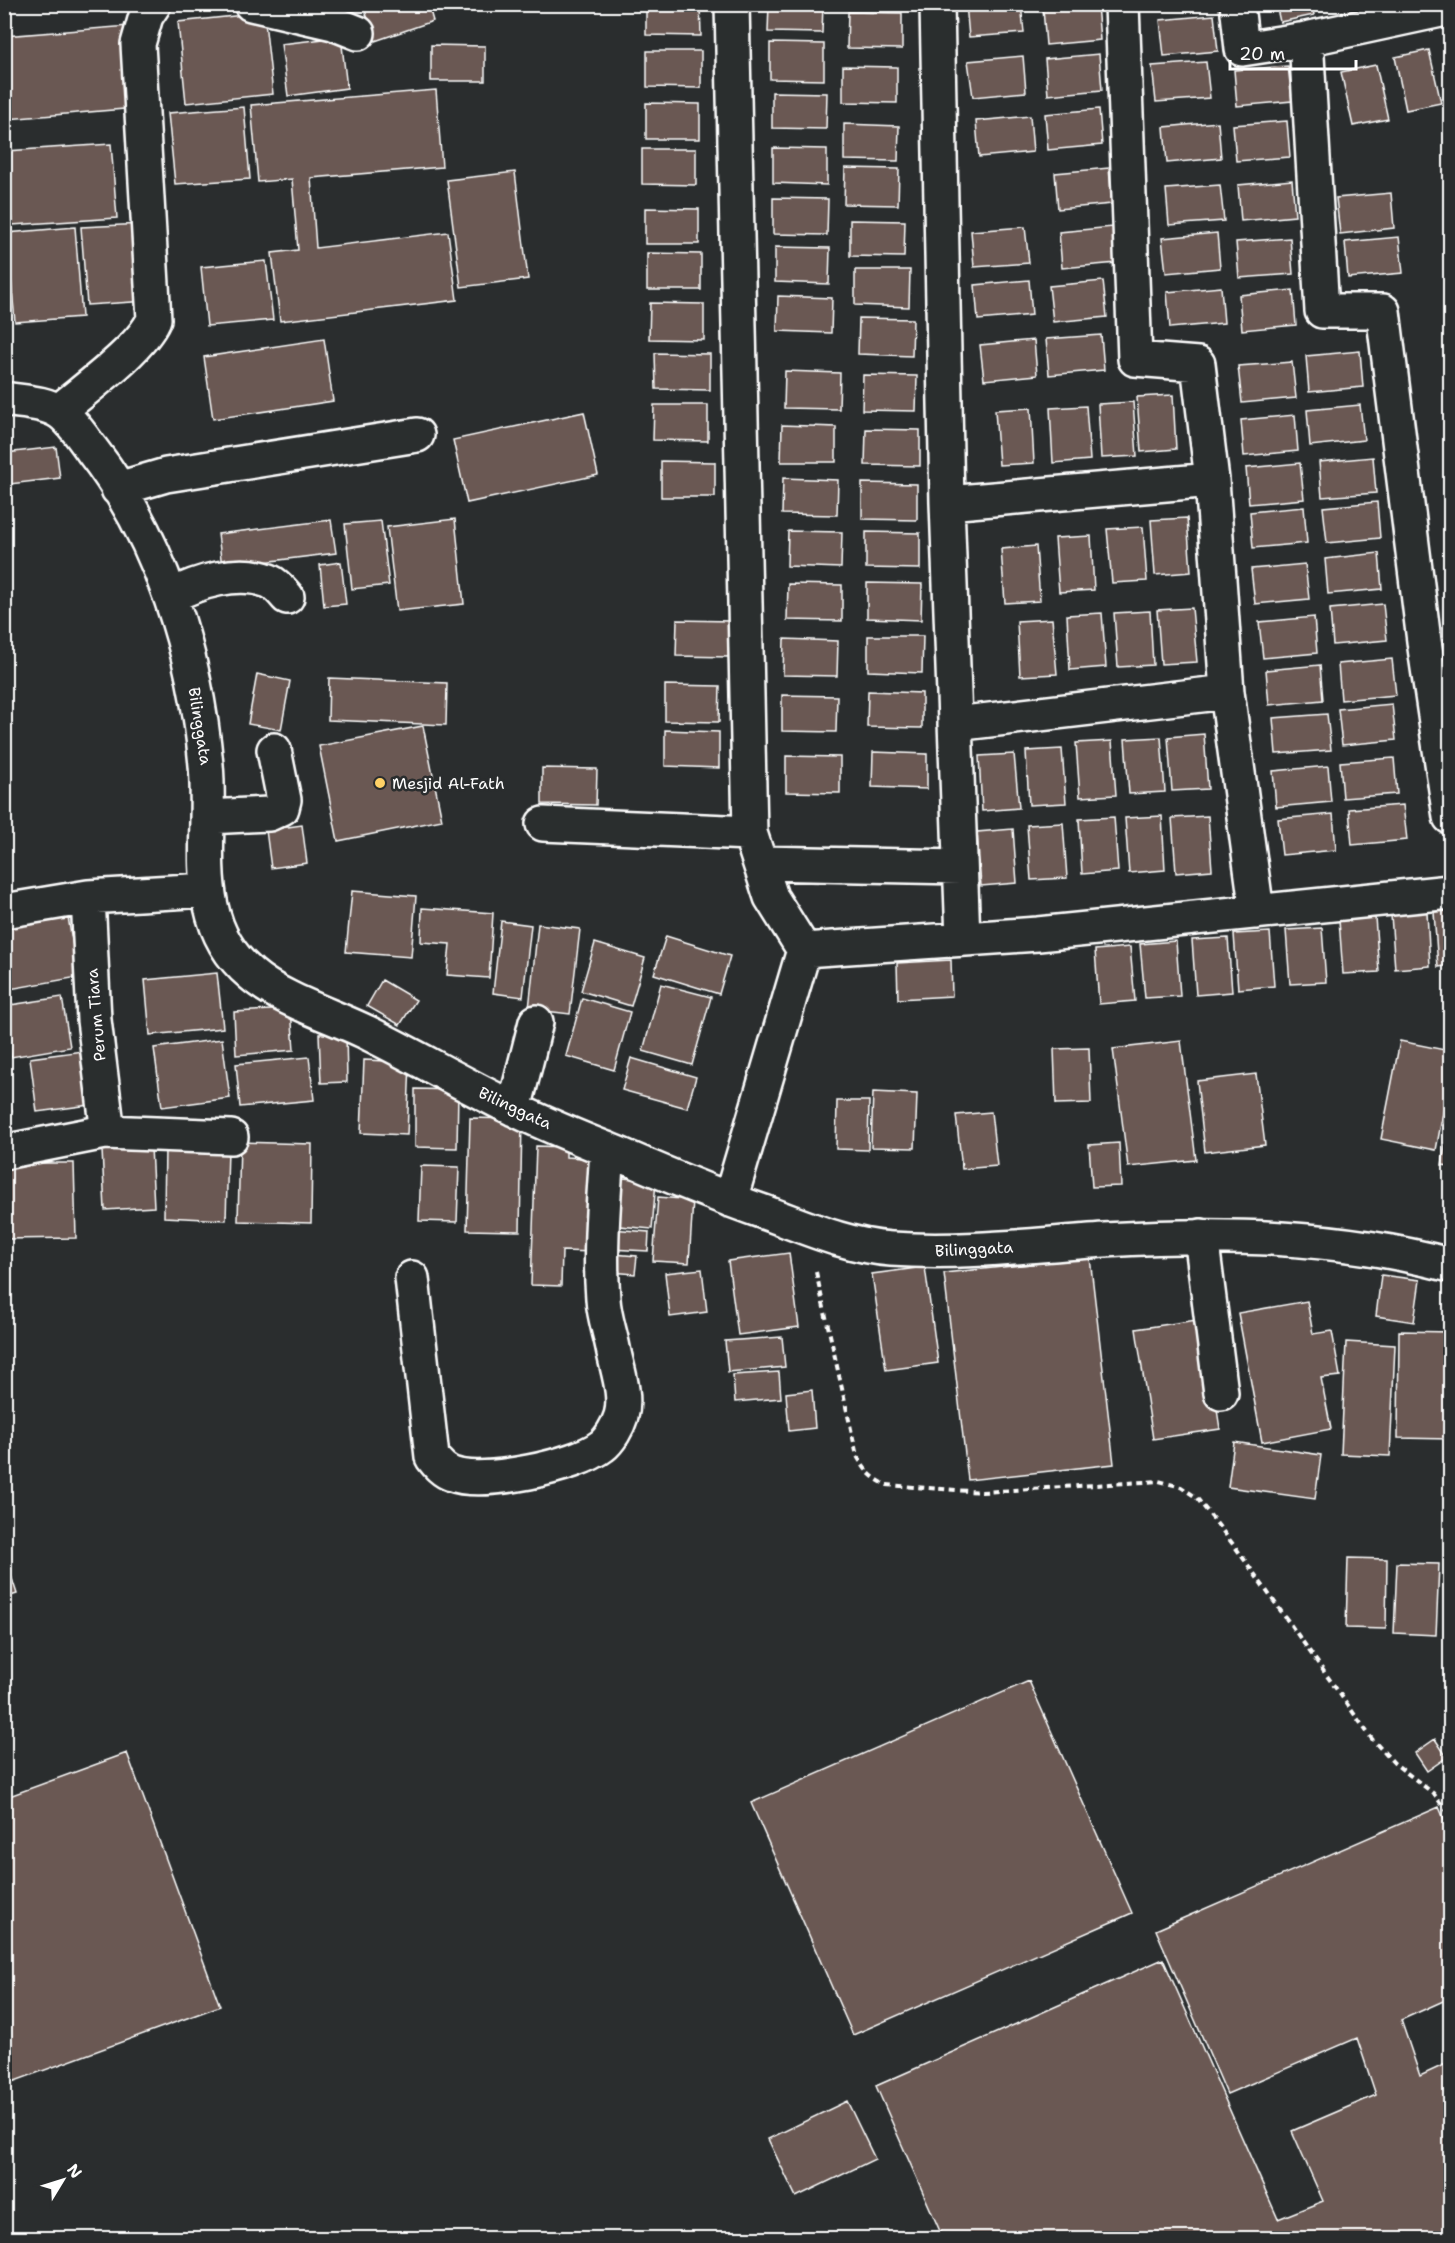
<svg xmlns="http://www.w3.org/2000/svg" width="1455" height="2243" viewBox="0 0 1455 2243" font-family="'Shantell Sans',sans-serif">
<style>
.building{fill:#6a5953;stroke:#fff;stroke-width:1.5}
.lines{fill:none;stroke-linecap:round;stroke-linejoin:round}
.minor-casing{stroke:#fff;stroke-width:38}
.path{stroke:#fff;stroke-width:4;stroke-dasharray:6 4.5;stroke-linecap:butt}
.minor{stroke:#2a2d2e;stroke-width:33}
.poi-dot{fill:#ffd166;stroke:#2a2d2e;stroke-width:2}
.labels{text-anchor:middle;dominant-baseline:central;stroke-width:5;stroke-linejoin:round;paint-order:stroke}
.street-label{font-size:16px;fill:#fff;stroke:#2a2d2e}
.poi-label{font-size:16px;fill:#fff;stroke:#2a2d2e;text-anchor:start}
</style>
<rect width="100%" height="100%" fill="#2a2d2e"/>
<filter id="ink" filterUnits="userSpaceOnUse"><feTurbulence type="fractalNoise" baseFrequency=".0167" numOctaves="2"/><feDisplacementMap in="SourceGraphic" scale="12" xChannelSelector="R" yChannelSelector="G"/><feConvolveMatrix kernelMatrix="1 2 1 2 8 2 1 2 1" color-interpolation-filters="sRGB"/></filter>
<g filter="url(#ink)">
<path class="building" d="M363 4H428L433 21 375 41Z
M646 4H700L701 36 646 35Z
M769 4H823L822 33 768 32Z
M966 4H1021L1024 33 969 37Z
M1276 4H1312L1314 15 1280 22Z
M1356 4H1393L1359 17Z
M1097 5 1100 40 1046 45 1043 9Z
M848 12 902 13V49L847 48Z
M264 13 273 94 186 103 178 22Z
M1214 15 1218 51 1164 56 1160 20Z
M129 26 136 108 7 119 4 36Z
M341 37 347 88 288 96 281 44Z
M770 43 824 44V80L770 79Z
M431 45 485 46V81H431Z
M1429 50 1441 103 1406 110 1395 57Z
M647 51H701V88L647 87Z
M1099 54 1102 90 1048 95 1045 59Z
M1023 56 1026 92 973 97 968 61Z
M1206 62 1210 98 1156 102 1152 66Z
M1376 65 1388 119 1353 126 1341 72Z
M843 66 897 67V103L843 102Z
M1288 66 1292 101 1237 106 1234 70Z
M436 90 442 167 311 178 316 248 448 232 457 300 280 321 272 253 298 250 292 179 258 182 251 105Z
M772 92 827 93 826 129 772 128Z
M646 103 700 104V139H646Z
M244 107 250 179 175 184 168 113Z
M1099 109 1102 145 1048 150 1045 114Z
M1030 116 1033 152 979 157 976 121Z
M1287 121 1290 157 1236 161 1233 125Z
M1218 122 1221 158 1167 163 1164 127Z
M844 124 899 126 898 161 844 160Z
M111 144 117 218 12 225 6 151Z
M773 148 827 149V185L773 183Z
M642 149H696V185L642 184Z
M845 168 899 169 898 205 844 204Z
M1109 168 1112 204 1058 209 1055 173Z
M515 172 528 279 461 287 447 180Z
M1292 180 1295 216 1241 221 1238 185Z
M1220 185 1224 221 1169 225 1166 189Z
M1391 193 1394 228 1340 234 1336 198Z
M773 198 828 199 827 235 773 234Z
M645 208 699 209V244H645Z
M850 220 905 221 904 257 850 256Z
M143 224 148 301 87 305 81 227Z
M75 227 82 317 15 322 7 233Z
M1025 227 1029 263 974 267 971 231Z
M1113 227 1117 263 1062 268 1059 232Z
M1217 233 1220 268 1166 273 1162 238Z
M1399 237 1403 273 1348 278 1345 242Z
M1290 238 1293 274 1239 278 1236 242Z
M775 247 830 248 829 284 775 282Z
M647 253 701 254V290H647Z
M266 261 273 320 207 326 201 267Z
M855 270H910L909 307 855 305Z
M1029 280 1032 315 978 320 975 285Z
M1103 281 1107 317 1053 322 1049 286Z
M1221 287 1224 323 1170 328 1167 292Z
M1293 290 1296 325 1242 330 1239 295Z
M778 296 832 298 831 333 777 331Z
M650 303 704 304V340L649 339Z
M859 318 913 319 912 356 858 354Z
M1101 335 1104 370 1049 375 1046 339Z
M324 339 333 401 213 419 204 357Z
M1034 340 1037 375 984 380 980 345Z
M1360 351 1363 387 1309 392 1306 356Z
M655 353 710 354V390L656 389Z
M1292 362 1296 398 1242 403 1238 366Z
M785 371 840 373 839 409 784 408Z
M863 375 917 376 916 411 862 410Z
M1173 395 1176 449 1141 452 1137 397Z
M1133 402 1137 456 1101 458 1098 404Z
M654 405H708V441L653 440Z
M1360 405 1364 440 1310 446 1307 410Z
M1086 406 1090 460 1053 463 1050 408Z
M1031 408 1034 463 999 465 995 410Z
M584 412 598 475 467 503 453 440Z
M1295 415 1298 451 1244 456 1241 420Z
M782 425 836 427V462H781Z
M866 429 920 430V466L865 465Z
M56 447 60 478 10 484 6 453Z
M1373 457 1376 493 1322 497 1319 462Z
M661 461 715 462V497H661Z
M1300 463 1304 499 1249 504 1246 468Z
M783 478 838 480 837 515 782 514Z
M862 483 917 484V520L862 519Z
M1377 502 1380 538 1327 543 1323 507Z
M1304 507 1307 543 1253 548 1250 512Z
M1187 518 1191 572 1155 575 1151 520Z
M455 519 464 604 397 611 387 527Z
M331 520 336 553 222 567 218 534Z
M381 521 389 585 352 589 345 524Z
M1143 527 1147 581 1112 583 1107 529Z
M788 531 842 532 841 568 787 566Z
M866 532 920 533V569L866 568Z
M1091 536 1094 590 1059 592 1055 538Z
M1036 546 1040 601 1005 603 1001 549Z
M1379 553 1382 589 1328 594 1325 559Z
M341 562 346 604 324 606 320 565Z
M1305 564 1309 599 1255 604 1251 569Z
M867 583 922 584 921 620 867 618Z
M788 584 842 585V621L787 620Z
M1383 604 1387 640 1333 645 1330 609Z
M1192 608 1197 662 1161 664 1157 610Z
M1150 611 1153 665 1118 667 1114 613Z
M1102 613 1106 667 1070 670 1067 615Z
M1314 617 1317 653 1263 658 1259 622Z
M1052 619 1057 674 1020 676 1017 621Z
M677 620 731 621 730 657 676 656Z
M868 636H923L922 673 868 671Z
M784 639 838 641 837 676 783 675Z
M1392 659 1396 695 1341 700 1338 664Z
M1320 665 1323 700 1269 705 1266 670Z
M257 674 290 681 281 730 248 724Z
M329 678 447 683 446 725 328 720Z
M665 685 720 686 719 722 665 721Z
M868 691 922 693V728L867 727Z
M782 695 837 696 836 732 782 731Z
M1392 704 1396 740 1342 745 1338 709Z
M1327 714 1331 750 1276 754 1273 718Z
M423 726 442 820 338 841 319 746Z
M665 730 719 732V768L665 766Z
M1204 734 1208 789 1172 791 1168 737Z
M1161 737 1165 792 1129 794 1125 739Z
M1112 741 1116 795 1080 797 1076 743Z
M1062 749 1066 803 1029 805 1026 751Z
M873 752 927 754V789L872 787Z
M1014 754 1019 808 982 811 979 756Z
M786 756 840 757V793L786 792Z
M1394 758 1397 794 1343 798 1340 762Z
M1328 766 1331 802 1276 807 1273 771Z
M542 768 597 769 596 805 542 804Z
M1403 805 1407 840 1352 845 1349 809Z
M1333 814 1336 850 1282 855 1278 819Z
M1162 816 1165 870 1129 873 1125 818Z
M1208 816 1212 870 1176 873 1172 818Z
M1114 817 1118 871 1082 874 1079 819Z
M1063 823 1067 878 1031 880 1027 825Z
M302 825 307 863 271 868 266 830Z
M1013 829 1017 883 981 886 977 832Z
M352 891 416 896 411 957 346 952Z
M422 908 493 913 489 978 447 975 450 944 421 942Z
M1450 911V965L1438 967 1434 912Z
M1427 912 1430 966 1395 969 1391 915Z
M68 917 78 977 10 989 4 957V927Z
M1375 917 1379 972 1343 974 1339 920Z
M501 921 531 925 523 997 493 993Z
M538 924 580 929 570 1014 529 1009Z
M1322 928 1326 982 1290 984 1286 930Z
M1270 932 1274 986 1238 989 1234 934Z
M666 936 730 956 719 994 654 974Z
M1228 938 1232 992 1196 995 1192 940Z
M1176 941 1180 996 1145 998 1140 944Z
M595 943 645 958 631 1006 581 991Z
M1130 947 1135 1001 1099 1004 1095 950Z
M951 960 952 996 898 999 897 963Z
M217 973 223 1028 150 1035 145 980Z
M382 980 416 1000 400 1025 367 1006Z
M661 984 711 997 692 1065 643 1051Z
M62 997 70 1047 11 1057 4 1006Z
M582 998 630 1012 614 1070 566 1056Z
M291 1009 294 1050 236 1055 234 1012Z
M346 1033 347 1082 321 1083 319 1034Z
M222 1039 230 1098 162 1107 154 1048Z
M1181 1041 1196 1160 1128 1167 1113 1049Z
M1400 1041 1450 1051V1076L1436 1150 1381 1139Z
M1089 1048 1091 1103 1056 1104 1054 1049Z
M90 1050 97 1104 37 1112 30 1058Z
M309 1057 314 1100 240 1107 236 1064Z
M631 1058 696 1077 687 1108 622 1090Z
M364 1060 410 1062 407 1135 361 1133Z
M1256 1074 1265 1145 1205 1152 1197 1081Z
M4 1083 12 1111 4 1113Z
M415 1089 458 1090 457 1148 415 1147Z
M873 1092 917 1094 915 1148 871 1147Z
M837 1101H869L868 1150 836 1149Z
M991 1112 997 1166 962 1169 956 1115Z
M1450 1113V1166L1442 1165Z
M470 1118 522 1119 520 1231 467 1230Z
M240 1142 312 1144 311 1223 238 1221Z
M1119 1143 1121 1186 1092 1187 1089 1145Z
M536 1146 566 1147V1157L599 1159 596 1252 562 1251 561 1286 531 1285Z
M151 1147 154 1207 105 1210 102 1150Z
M165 1147 228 1149 226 1220 164 1217Z
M4 1163H74L76 1238 4 1239Z
M421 1166 459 1167 457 1222 419 1221Z
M612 1177 656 1181 652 1229 608 1225Z
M658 1197 693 1200 689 1263 653 1261Z
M611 1229 649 1232 648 1251 610 1249Z
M789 1253 799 1327 738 1335 728 1261Z
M613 1254 637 1256 635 1274 611 1272Z
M1090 1258 1114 1464 968 1480 944 1273Z
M925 1267 938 1363 886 1370 872 1274Z
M702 1269 707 1312 670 1317 665 1273Z
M1381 1275 1420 1280 1414 1322 1376 1316Z
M1307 1301 1313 1334 1332 1331 1340 1376 1321 1378 1331 1429 1262 1442 1238 1313Z
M1203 1319 1220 1429 1153 1439 1136 1329Z
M1399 1331 1450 1332V1439L1398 1438Z
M782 1337 785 1367 728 1372 725 1341Z
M1346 1342 1395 1345 1390 1456 1341 1454Z
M779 1372 781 1398 735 1402 733 1375Z
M812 1390 815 1428 789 1431 786 1393Z
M1234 1442 1321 1455 1315 1499 1228 1487Z
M4 1554 17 1594 4 1598Z
M1348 1558 1387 1559 1386 1629 1346 1628Z
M1397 1563 1439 1564 1436 1635 1394 1633Z
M1029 1681 1132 1913 853 2035 751 1803Z
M1435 1739 1447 1757 1427 1771 1415 1753Z
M127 1753 220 2006 4 2085V1798Z
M1439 1807 1450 1833V1998L1401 2020 1420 2076 1450 2062V2238H943L876 2086 1163 1959 1278 2219 1323 2201 1292 2131 1376 2095 1357 2038 1227 2094 1156 1930Z
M847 2101 875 2159 796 2197 768 2139Z"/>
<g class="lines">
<defs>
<path id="minor" d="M251 4 333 23 358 33
M732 4 750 833 771 897 804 950
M937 4 947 503 963 939
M1122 4 1135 359 1198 364 1212 480
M1237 4 1242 49 1306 39
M1450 8 1306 39 1322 311H1383L1424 641 1450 817
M4 399C22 402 46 402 61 413 73 422 83 438 92 450 161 539 196 653 206 765 213 838 187 920 251 974 282 1001 335 1016 372 1035 418 1058 463 1084 510 1107 547 1126 587 1141 626 1157 670 1176 715 1195 761 1211 803 1226 846 1246 891 1249 962 1254 1033 1245 1104 1240 1220 1233 1337 1235 1450 1265
M59 411C86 388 140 350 154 319L138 44 146 16 154 4
M118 489 166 475 417 435
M947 503 1212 480 1227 692 1257 912
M171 596C198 582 238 569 269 581 276 584 282 591 287 597
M955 724 1227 692
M208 817 269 814 282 808 284 800 274 750
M543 824 750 833
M760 863 960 867
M88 897 94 1020 106 1117 105 1132 231 1137
M4 911 88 897 207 890
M514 1109 536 1022
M4 1152 105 1132
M730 1200 804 950 1038 934 1450 892
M1201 1236 1221 1393
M412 1278 432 1457C438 1465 443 1471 452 1474 482 1486 577 1466 602 1446 610 1440 618 1426 621 1416 627 1395 617 1369 613 1348 610 1332 604 1316 603 1299 599 1249 604 1199 607 1149"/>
</defs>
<use href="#minor" class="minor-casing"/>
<path class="path" d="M816 1272 857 1456C865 1470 871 1478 887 1485L982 1492 1159 1481 1181 1487 1196 1497 1236 1548 1372 1739 1394 1763 1433 1793 1450 1815"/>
<use href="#minor" class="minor"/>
</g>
</g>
<circle class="poi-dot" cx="380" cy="783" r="6"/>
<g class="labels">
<g class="street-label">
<text transform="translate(200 726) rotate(81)">Bilinggata</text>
<text transform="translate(96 1015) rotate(-95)">Perum Tiara</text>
<text transform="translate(515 1108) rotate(25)">Bilinggata</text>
<text transform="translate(974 1249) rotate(-3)">Bilinggata</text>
</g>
<g class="poi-label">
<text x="392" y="783">Mesjid Al-Fath</text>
</g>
</g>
<rect width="1455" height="2243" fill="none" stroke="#2a2d2e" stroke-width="24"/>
<rect x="12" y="12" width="1431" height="2219" fill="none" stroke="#fff" stroke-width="2" filter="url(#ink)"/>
<g transform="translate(63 2180) rotate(52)" stroke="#2a2d2e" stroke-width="4.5" paint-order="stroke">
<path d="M0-4.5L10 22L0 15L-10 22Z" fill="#ffffff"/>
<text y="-9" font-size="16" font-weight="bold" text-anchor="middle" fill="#ffffff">N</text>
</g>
<path d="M1230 60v9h126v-9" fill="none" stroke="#ffffff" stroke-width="3"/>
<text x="1239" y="60" font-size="18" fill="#ffffff" stroke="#2a2d2e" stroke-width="4.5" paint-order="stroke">20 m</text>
</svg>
